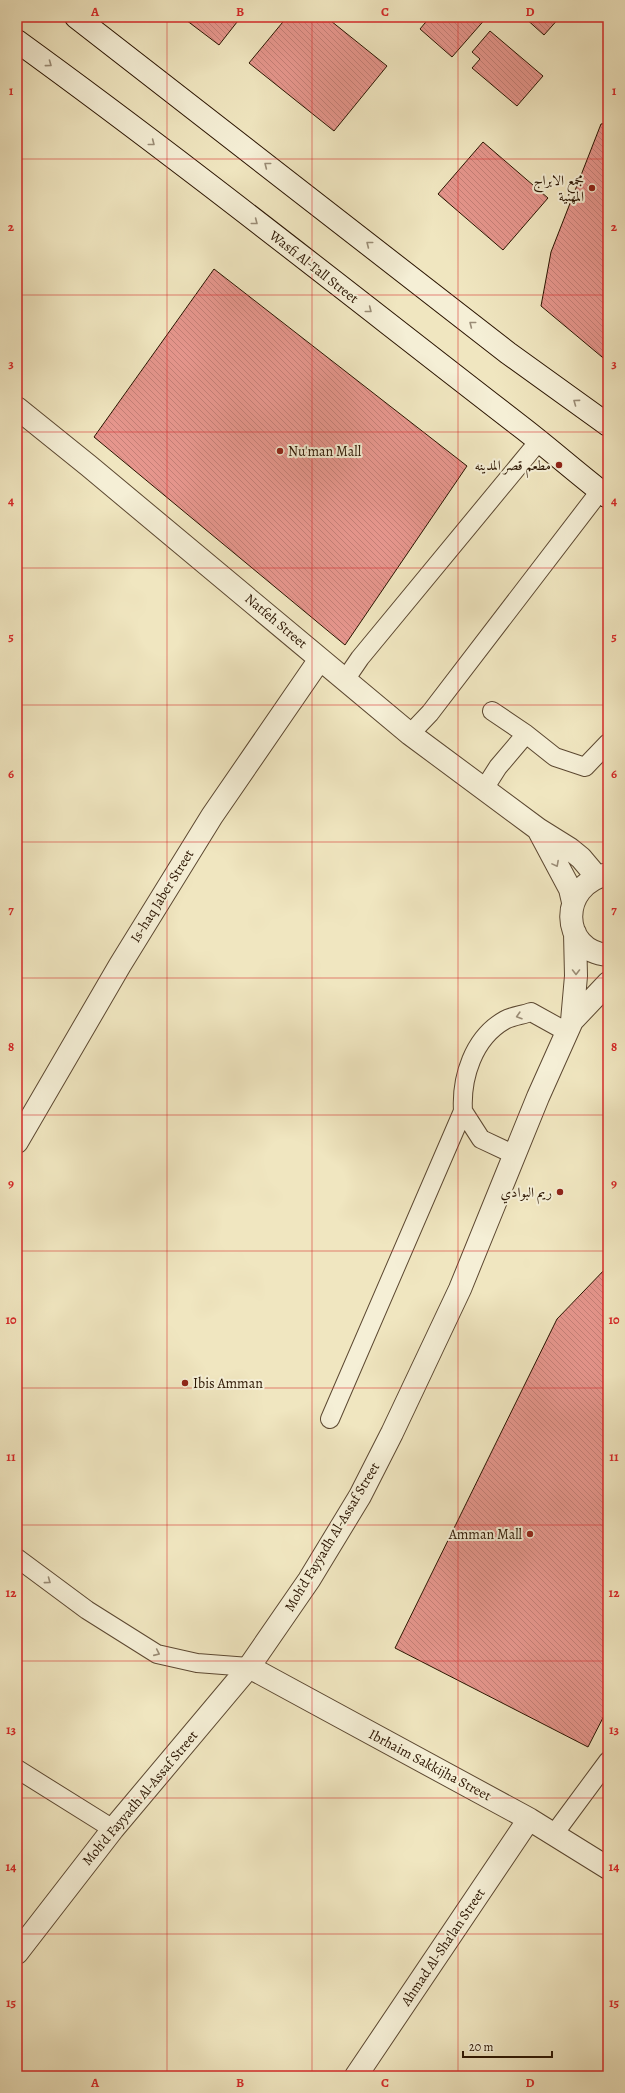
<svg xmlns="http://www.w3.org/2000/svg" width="625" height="2093" viewBox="0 0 625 2093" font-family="Alegreya,Amiri,serif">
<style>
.building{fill:url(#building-back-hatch);stroke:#2a1401}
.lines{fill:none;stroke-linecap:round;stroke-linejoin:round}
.service-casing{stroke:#5c4831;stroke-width:20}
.minor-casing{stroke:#5c4831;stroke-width:24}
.secondary-casing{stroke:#2a1401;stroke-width:24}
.service{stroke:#f5efd6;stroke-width:18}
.minor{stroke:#f5efd6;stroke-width:22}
.secondary{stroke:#f5efd6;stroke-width:22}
.oneway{stroke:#9a8c76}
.grid{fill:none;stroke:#d62828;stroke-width:1;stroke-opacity:0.55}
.poi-dot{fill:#8f2418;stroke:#f5efd6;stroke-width:1.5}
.labels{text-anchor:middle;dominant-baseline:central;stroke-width:4;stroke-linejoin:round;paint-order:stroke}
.poi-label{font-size:14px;fill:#2a1401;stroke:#f5efd6;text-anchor:end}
.street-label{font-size:14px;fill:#2a1401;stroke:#f5efd6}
.neatline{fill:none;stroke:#d62828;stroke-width:1.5}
.grid-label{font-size:13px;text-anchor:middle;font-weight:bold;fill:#d62828}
</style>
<defs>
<pattern id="building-back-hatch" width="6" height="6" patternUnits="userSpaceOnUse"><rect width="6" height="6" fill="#e6968d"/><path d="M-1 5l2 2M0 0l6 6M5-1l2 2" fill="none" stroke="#c58078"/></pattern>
</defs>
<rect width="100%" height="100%" fill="#f0e6c0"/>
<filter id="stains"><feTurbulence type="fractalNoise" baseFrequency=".005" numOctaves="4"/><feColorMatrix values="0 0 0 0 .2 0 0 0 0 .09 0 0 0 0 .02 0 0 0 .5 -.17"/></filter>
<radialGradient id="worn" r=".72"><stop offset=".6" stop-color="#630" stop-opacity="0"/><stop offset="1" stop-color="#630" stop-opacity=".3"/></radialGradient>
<path class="building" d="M182 17H241L219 45Z
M287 17H326L387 66 334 131 249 63Z
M430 17H487L452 57 420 29Z
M524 17H560L544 35Z
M490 31 543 76 517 106 472 68 480 59 472 52Z
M608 123V362L541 306 551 252 601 124Z
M483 142 548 198 503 250 438 194Z
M214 269 467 466 345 645 94 437Z
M608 1266V1708L588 1747 395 1648 557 1319Z"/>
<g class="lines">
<defs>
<path id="service" d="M345 680 360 658 539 441
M492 711 526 734
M410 734 430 713 600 491
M484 789 498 767 526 734 555 757 585 767 608 743
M463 1111 481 1139 515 1155
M330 1419 463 1111C461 1078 473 1038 505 1020 512 1016 523 1015 531 1012L567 1032
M17 1558 87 1610 157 1654 197 1663 249 1667
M17 1769 113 1829
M554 1834 608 1761"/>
<path id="minor" d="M17 408 89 466 410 734 538 829 570 849 581 858 597 877
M538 829 570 889 573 902
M608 874C558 885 560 951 608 955
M572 1021 576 976 575 933
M17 1142 120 965 212 816 320 659
M249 1667 529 1819 608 1868
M17 1953 113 1829 249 1667 309 1580 360 1496 392 1433 460 1289 538 1097 572 1021 608 983
M356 2076 529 1819"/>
<path id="secondary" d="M76 17 508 353 608 425
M17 41C188 165 353 297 520 426 550 449 578 474 608 497"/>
</defs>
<use href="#service" class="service-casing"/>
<use href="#minor" class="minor-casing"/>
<use href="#secondary" class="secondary-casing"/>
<use href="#service" class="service"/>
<use href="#minor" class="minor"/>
<use href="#secondary" class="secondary"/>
</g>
<defs><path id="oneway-chevron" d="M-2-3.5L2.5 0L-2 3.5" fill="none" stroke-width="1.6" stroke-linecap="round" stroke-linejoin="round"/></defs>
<g class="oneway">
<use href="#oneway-chevron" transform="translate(49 64) rotate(36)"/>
<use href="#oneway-chevron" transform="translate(152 143) rotate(38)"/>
<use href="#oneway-chevron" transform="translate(267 165) rotate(-142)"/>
<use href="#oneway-chevron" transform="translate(255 222) rotate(38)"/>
<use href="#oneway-chevron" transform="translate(369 244) rotate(-142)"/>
<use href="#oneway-chevron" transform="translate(369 310) rotate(38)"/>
<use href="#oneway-chevron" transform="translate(472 324) rotate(-142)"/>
<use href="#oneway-chevron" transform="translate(576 402) rotate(-144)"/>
<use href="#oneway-chevron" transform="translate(556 864) rotate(62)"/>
<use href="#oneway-chevron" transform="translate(576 972) rotate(90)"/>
<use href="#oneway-chevron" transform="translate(519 1016) rotate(163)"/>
<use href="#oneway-chevron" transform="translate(48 1581) rotate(36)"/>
<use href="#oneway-chevron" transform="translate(157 1653) rotate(24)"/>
</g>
<path class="grid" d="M167 17V2076M312 17V2076M458 17V2076M17 159H608M17 295H608M17 432H608M17 568H608M17 705H608M17 842H608M17 978H608M17 1115H608M17 1251H608M17 1388H608M17 1525H608M17 1661H608M17 1798H608M17 1934H608"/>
<g class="poi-dot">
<circle cx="592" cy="188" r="4"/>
<circle cx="280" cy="451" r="4"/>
<circle cx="559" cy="465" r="4"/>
<circle cx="560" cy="1192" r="4"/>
<circle cx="185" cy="1383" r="4"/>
<circle cx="530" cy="1534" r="4"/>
</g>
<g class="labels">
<g class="poi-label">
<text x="584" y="180">مجمع الابراج<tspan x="584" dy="16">المهنية</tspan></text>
<text x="288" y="451" text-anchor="start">Nu'man Mall</text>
<text x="551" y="465">مطعم قصر المدينه</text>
<text x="552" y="1192">ريم البوادي</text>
<text x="193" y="1383" text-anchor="start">Ibis Amman</text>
<text x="522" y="1534">Amman Mall</text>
</g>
<g class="street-label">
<text transform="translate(314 267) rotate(38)">Wasfi Al-Tall Street</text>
<text transform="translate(276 621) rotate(40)">Natfeh Street</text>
<text transform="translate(162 896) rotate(-58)">Is-haq Jaber Street</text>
<text transform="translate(332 1537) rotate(-59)">Moh'd Fayyadh Al-Assaf Street</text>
<text transform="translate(430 1765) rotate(28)">Ibrhaim Sakkijha Street</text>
<text transform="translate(140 1798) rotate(-50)">Moh'd Fayyadh Al-Assaf Street</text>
<text transform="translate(443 1947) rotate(-56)">Ahmad Al-Sha'lan Street</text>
</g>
</g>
<rect width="625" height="2093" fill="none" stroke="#f0e6c0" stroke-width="44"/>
<path d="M463 2051v6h89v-6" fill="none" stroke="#2a1401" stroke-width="2"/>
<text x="469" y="2051" font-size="12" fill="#2a1401" stroke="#f5efd6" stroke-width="3" paint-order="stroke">20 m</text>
<rect x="22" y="22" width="581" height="2049" class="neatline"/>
<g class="grid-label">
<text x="95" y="16">A</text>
<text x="240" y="16">B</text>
<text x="385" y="16">C</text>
<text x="530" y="16">D</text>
<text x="11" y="95">1</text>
<text x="614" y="95">1</text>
<text x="11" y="231">2</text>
<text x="614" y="231">2</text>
<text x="11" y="368">3</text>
<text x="614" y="368">3</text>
<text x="11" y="505">4</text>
<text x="614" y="505">4</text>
<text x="11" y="641">5</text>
<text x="614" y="641">5</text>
<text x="11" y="778">6</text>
<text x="614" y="778">6</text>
<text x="11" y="914">7</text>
<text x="614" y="914">7</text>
<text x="11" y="1051">8</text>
<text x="614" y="1051">8</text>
<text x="11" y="1188">9</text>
<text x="614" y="1188">9</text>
<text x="11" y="1324">10</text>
<text x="614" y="1324">10</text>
<text x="11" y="1461">11</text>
<text x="614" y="1461">11</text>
<text x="11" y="1597">12</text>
<text x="614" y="1597">12</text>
<text x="11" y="1734">13</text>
<text x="614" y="1734">13</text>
<text x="11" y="1871">14</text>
<text x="614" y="1871">14</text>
<text x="11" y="2007">15</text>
<text x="614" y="2007">15</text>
<text x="95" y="2087">A</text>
<text x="240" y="2087">B</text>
<text x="385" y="2087">C</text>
<text x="530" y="2087">D</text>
</g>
<rect width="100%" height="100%" filter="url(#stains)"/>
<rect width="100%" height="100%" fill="url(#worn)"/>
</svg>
